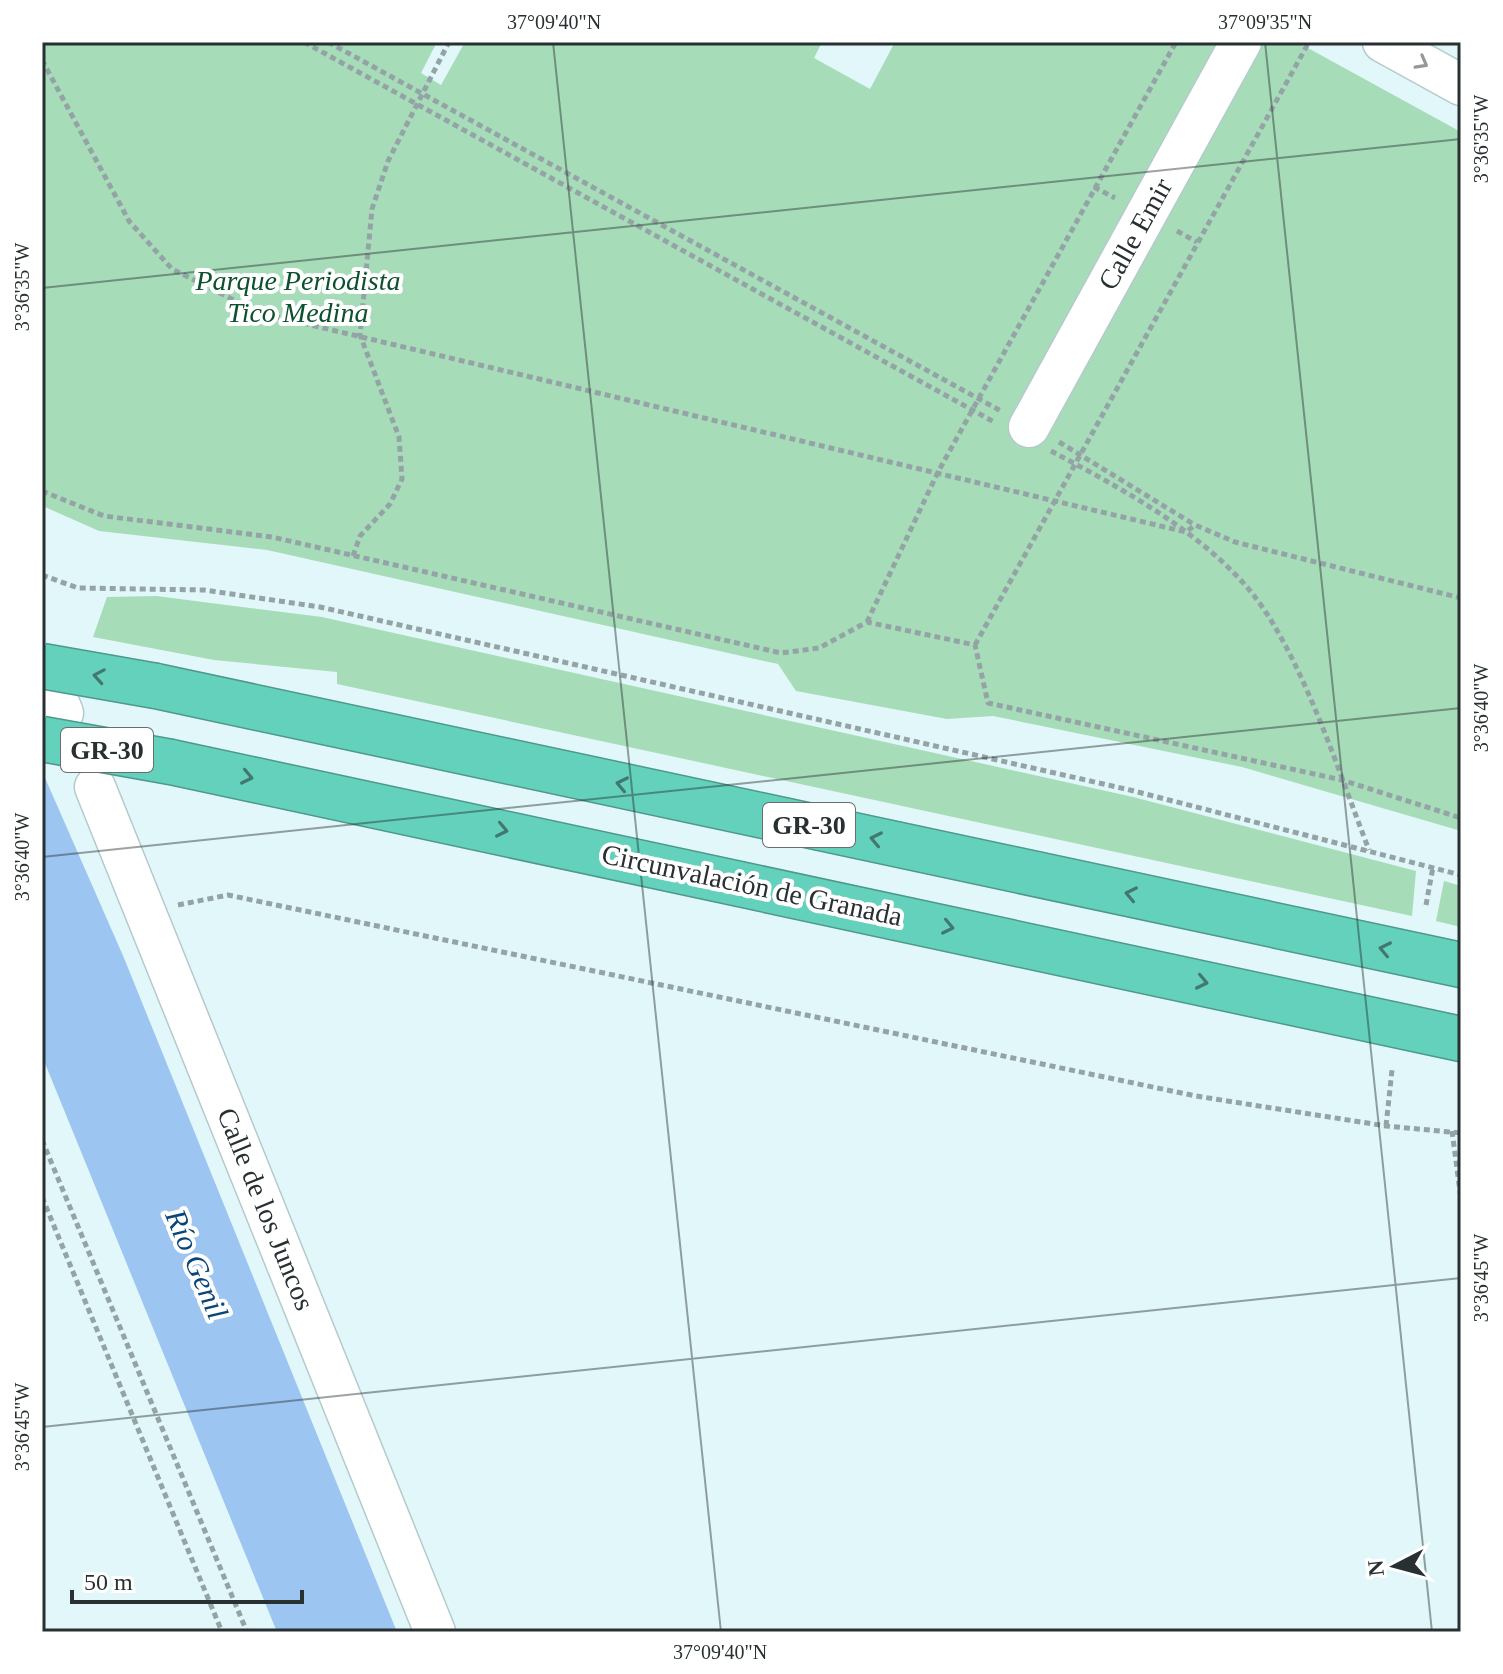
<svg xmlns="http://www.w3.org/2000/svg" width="1503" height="1674" viewBox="0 0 1503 1674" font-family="'Times New Roman',serif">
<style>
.green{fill:#a7dcb9}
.water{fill:#9cc5f2}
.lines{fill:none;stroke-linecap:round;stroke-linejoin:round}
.minor-casing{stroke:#b5cacc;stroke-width:43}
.highway-casing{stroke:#4e998b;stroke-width:47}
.path{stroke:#94a4a6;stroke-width:5;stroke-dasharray:6 4;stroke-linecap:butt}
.minor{stroke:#fff;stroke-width:40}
.highway{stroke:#63d1bc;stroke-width:44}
.highway-bridge-casing{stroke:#4e998b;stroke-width:47;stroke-linecap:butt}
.highway-bridge{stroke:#63d1bc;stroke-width:44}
.oneway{stroke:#949898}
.oneway2{stroke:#437870}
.ticks{fill:none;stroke:#283031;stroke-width:2;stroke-opacity:0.45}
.labels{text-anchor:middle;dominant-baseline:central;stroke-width:8;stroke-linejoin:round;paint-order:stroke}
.shield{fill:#fff;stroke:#686e6f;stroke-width:2}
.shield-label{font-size:26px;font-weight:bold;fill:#283031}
.street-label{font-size:28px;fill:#283031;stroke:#fff}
.park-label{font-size:28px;font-style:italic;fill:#0d502e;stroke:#fff}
.water-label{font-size:30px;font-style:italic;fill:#08457a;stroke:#fff}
.neatline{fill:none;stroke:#283031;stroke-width:3}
.ticks-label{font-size:20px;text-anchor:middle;fill:#283031}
</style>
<rect width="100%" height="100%" fill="#e2f7f9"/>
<path class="green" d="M42 42H437L421 73 441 85 465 42H822L814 58 870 89 895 42H1297L1461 132V831L1242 767 993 716 947 719 796 691 778 664 267 550 99 531 45 507 42 505Z
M156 596 322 617 1133 797 1416 871 1412 916 337 684V672L214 660 93 637 107 597Z
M1444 881 1461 886V927L1436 921Z"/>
<path class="water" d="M42 771 124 958 397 1632H277L42 1056Z"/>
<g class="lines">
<defs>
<path id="minor" d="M1383 42 1461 85
M1029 427 1241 42
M58 701 63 713
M95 787 435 1632"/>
<path id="highway" d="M156 686 1461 965
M171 762 1461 1039"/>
</defs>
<use href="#minor" class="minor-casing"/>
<use href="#highway" class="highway-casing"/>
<path class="path" d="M304 42 996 423
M328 42 1001 411
M42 60 129 221 172 269 260 313 1186 532 1195 525 1235 542 1461 598
M1094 187 1115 198
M1177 231 1197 242
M1059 442 1195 525
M1051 451C1119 487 1195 528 1246 586 1299 646 1339 773 1369 850
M42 491 104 516 272 537 781 653 819 648 867 622 975 645 988 703 1342 780 1461 818
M353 556 360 536 390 504 402 479 399 437 360 335 372 209 388 161 449 42
M42 575 78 588 204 590 320 607 1130 790 1461 875
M867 622 938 472 1176 42
M975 645 1309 42
M178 905 228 895 1196 1096 1386 1126 1461 1133
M1426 905 1433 867
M1386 1126 1392 1070
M1452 1131 1461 1199
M42 1140 247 1632
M42 1197 222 1632"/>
<use href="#minor" class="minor"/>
<use href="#highway" class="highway"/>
<defs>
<path id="highway-bridge" d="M42 666 156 686
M42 739 171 762"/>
</defs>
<use href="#highway-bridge" class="highway-bridge-casing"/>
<use href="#highway-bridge" class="highway-bridge"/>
</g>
<defs><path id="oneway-chevron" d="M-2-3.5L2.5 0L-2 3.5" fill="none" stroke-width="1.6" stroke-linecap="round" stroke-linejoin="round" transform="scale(2)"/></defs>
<use class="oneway" href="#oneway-chevron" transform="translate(1422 63) rotate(29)"/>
<g class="oneway2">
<use href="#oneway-chevron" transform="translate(99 676) rotate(-170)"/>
<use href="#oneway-chevron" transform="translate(247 777) rotate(12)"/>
<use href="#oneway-chevron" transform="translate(622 784) rotate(-168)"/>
<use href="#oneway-chevron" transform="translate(502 830) rotate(12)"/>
<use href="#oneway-chevron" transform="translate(876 839) rotate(-168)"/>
<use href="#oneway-chevron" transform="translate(1131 894) rotate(-168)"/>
<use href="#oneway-chevron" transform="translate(948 927) rotate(12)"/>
<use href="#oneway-chevron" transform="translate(1385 949) rotate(-168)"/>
<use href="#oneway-chevron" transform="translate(1202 982) rotate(12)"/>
</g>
<path class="ticks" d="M553 42 721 1632M1265 42 1432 1632M42 288 1461 139M42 857 1461 708M42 1427 1461 1278"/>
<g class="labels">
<g class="shield">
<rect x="61" y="728" width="92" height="44" rx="6"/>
<rect x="763" y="803" width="92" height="44" rx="6"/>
</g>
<g class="shield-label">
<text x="107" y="750">GR-30</text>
<text x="809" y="825">GR-30</text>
</g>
<g class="street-label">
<text transform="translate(1135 234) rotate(-61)">Calle Emir</text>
<text transform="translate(752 885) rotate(12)">Circunvalación de Granada</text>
<text transform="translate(266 1209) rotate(68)">Calle de los Juncos</text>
</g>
<g class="park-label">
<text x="298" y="280">Parque Periodista<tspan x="298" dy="32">Tico Medina</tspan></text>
</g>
<g class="water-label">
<text transform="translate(197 1264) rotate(67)">Río Genil</text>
</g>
</g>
<rect width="1503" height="1674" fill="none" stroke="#ffffff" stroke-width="88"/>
<g transform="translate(1395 1566) rotate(264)" stroke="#ffffff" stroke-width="6" paint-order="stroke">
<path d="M0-6L14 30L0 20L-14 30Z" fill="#283031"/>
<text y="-12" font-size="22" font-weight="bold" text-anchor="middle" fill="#283031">N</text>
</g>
<path d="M72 1590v12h230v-12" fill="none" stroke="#283031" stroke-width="4"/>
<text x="84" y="1590" font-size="24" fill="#283031" stroke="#ffffff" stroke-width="6" paint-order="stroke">50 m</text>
<rect x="44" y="44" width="1415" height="1586" class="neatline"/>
<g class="ticks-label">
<text x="554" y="29">37°09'40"N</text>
<text x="1265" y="29">37°09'35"N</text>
<text transform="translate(1481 139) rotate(-90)" y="7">3°36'35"W</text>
<text transform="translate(22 287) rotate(-90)" y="7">3°36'35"W</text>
<text transform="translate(1481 708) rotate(-90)" y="7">3°36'40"W</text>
<text transform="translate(22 857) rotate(-90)" y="7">3°36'40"W</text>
<text transform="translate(1481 1278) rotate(-90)" y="7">3°36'45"W</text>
<text transform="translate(22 1427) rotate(-90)" y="7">3°36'45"W</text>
<text x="720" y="1659">37°09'40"N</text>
</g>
</svg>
